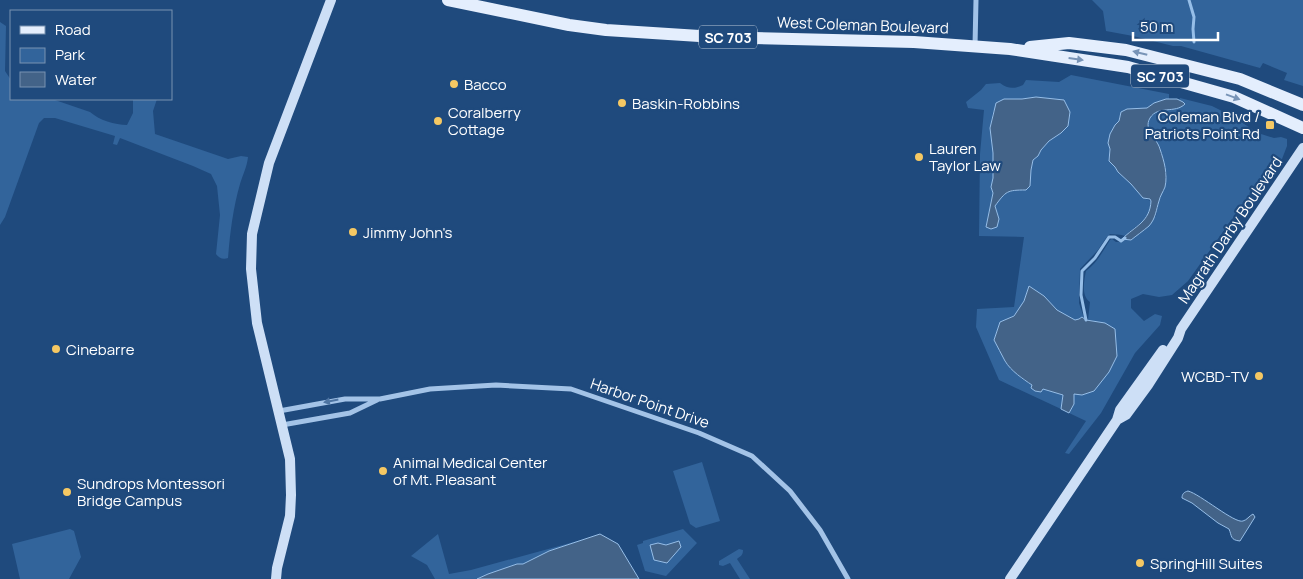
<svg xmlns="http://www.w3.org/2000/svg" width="1303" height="579" viewBox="0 0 1303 579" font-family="Manrope,sans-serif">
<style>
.green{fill:#32649b;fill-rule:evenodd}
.water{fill:#436388;stroke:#96bee8}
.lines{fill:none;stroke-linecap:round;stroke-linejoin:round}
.stream{stroke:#96bee8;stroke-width:3}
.street{stroke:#a3c3e7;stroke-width:5}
.secondary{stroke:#cddff6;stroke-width:10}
.primary{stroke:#e4eefd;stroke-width:12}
.oneway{fill:#7894b7}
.oneway2{fill:#4d74a2}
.poi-dot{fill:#f5c863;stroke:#1f4a7d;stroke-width:2}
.labels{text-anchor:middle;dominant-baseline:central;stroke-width:4.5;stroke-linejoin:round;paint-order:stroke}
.shield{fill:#1f4a7d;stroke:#bcc9d8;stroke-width:1}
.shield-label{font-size:14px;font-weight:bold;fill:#fff}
.street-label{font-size:15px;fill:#fff;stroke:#1f4a7d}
.poi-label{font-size:15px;fill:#fff;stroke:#1f4a7d;text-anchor:start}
</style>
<rect width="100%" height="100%" fill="#1f4a7d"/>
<path class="green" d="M1092 0H1303V86L1284 80 1287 73 1263 63 1260 68 1181 46H1173L1133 36 1106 31 1103 11Z
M0 22 6 26 5 71 11 80V99H52L90 112C99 120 115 125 127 125L133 113V99H157L153 111 155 134 228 159 241 156 248 157C247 167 243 174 240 184 233 208 230 233 228 258 223 260 219 258 216 254L220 215 217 186 211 174 193 166 120 138 117 145 113 144 115 136 55 118H44L39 123 5 217 0 225Z
M1071 75 1169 94V99L1154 103 1147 108H1142L1119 117V121C1112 128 1109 151 1109 161L1115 167 1118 172 1131 184 1143 198 1151 201C1150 221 1138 223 1125 236 1121 234 1115 235 1110 234L1106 238 1098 250 1080 269 1079 303 1084 318 1082 317 1079 319 1075 320 1057 310 1044 296 1029 286C1026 296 1022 308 1014 315 1011 318 1004 320 1000 322L994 340 1001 352 1005 362 1022 379 1032 385 1063 395 1061 409 999 380 976 327 977 309 1014 307 1024 237 979 236 980 154 984 110 968 108 966 102 981 90 986 84 1000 83C1008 89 1014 89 1023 85L1026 80 1059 82ZM1036 97 1061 133 1049 141 1041 150 1038 156 1033 160 1026 190C1007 190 1006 190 995 206L999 219 986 227 993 193 991 187 993 178V153L990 128 993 112 1004 99H1022Z
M1180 98 1212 106 1232 116 1258 133 1274 138 1281 137 1287 139V146L1282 159 1260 180 1188 281 1172 295 1159 297 1143 294 1131 299V308L1144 321 1155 314 1162 316 1160 325 1135 353 1101 413 1069 454 1065 453 1086 421 1069 413 1074 404V394L1105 323 1088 320 1090 302C1081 296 1084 281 1086 271 1097 263 1103 251 1110 240L1112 239 1116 242H1122L1125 240H1131L1156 216 1159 199 1165 187 1167 174 1160 147 1150 133 1148 124 1151 116 1159 110 1182 107 1183 102 1179 100Z
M702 462 720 521 696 528 690 524 673 471Z
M70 529 74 531 81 557 69 579H20L12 544Z
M683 529 697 543 666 576 645 571 637 545 643 543V541Z
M438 534 449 574 471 570 581 540 549 551 523 564H517L488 574 477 579H435L427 565 411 556Z
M739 549 743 550C743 556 740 556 737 559L750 579H740L730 563 723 566 719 565V561Z"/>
<path class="water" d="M1036 97 1064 100 1070 112 1068 126 1061 133 1049 141 1041 150 1038 156 1033 160 1031 170 1030 186 1026 190C1007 190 1006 191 995 206L999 219 997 227 991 229 986 227 993 193 991 187 993 178V153L990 128 996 103 1004 99H1022Z
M1166 99H1177L1183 102 1185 104C1175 114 1158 105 1150 118 1143 130 1157 138 1160 149 1164 161 1168 174 1165 187 1163 192 1160 196 1159 201 1156 210 1156 218 1149 226 1143 231 1136 236 1131 240L1122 239C1135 226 1150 222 1151 201L1150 199 1143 198 1131 184 1118 172 1115 167 1109 161 1110 149 1108 143 1110 134 1115 125 1119 121 1121 112 1127 109 1147 108 1154 103Z
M1029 286 1044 296 1057 310 1075 320 1079 319 1082 317 1086 320 1105 323 1115 329 1117 356 1109 372 1094 391 1082 395 1074 394V404L1069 413 1061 409 1063 395 1043 389 1041 392 1035 391 1031 388 1032 385C1023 379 1011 371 1005 361 1001 354 998 347 994 340L1000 322 1014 316 1024 301Z
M1188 491C1200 494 1235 524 1243 521 1247 520 1249 516 1253 514L1255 517 1240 541C1230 540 1232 536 1229 529L1218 523 1192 503 1182 498C1182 494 1184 492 1188 491Z
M600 534 618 544 639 579H477L488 574 517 564H523L549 551Z
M679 541 681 547 667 563 654 560 650 545 658 543 666 545Z"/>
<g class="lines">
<path class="stream" d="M1189 0 1194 17 1193 29 1194 42
M1086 320 1081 295 1082 271 1095 258 1109 237H1115L1121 241 1125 238"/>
<path class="street" d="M975 46 976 0
M279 411 345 399H380L430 389 496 385 571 389 699 433 752 456 790 491 820 530 848 579
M282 425 350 413 377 400"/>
<path class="secondary" d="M1117 420 1126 415 1148 385 1178 338 1181 329 1303 148
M276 579 277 568 290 516 291 495 290 459 257 323 251 269 252 234 269 163 331 0
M1010 579 1117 420 1120 410 1163 350"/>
<path class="primary" d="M448 0 569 25 606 30 715 37 914 42 1010 49 1128 67 1234 97 1303 128
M1030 47 1069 43 1126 50 1240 79 1303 105"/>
</g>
<defs><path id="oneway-solid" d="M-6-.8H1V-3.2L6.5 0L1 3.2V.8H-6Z" transform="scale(1.25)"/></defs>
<g class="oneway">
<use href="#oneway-solid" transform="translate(1140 53) rotate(-166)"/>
<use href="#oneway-solid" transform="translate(1076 59) rotate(8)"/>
<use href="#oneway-solid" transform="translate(1233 97) rotate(20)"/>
</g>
<use class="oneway2" href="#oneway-solid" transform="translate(331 401) rotate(169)"/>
<g class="poi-dot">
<circle cx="454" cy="84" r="5"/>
<circle cx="622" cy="103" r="5"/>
<circle cx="438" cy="121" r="5"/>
<rect x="1265" y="120" width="10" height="10" rx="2.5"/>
<circle cx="919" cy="157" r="5"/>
<circle cx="353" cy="232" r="5"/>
<circle cx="56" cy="349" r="5"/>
<circle cx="1259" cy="376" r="5"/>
<circle cx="383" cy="471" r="5"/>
<circle cx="67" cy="492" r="5"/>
<circle cx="1140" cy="563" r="5"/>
</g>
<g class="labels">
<g class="shield">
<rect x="699" y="25.5" width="58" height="23" rx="4"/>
<rect x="1131" y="64.5" width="58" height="23" rx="4"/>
</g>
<g class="shield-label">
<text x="728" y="37">SC 703</text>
<text x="1160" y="76">SC 703</text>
</g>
<g class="street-label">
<text transform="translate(863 25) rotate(2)">West Coleman Boulevard</text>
<text transform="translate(1230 230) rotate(-56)">Magrath Darby Boulevard</text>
<text transform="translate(650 403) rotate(19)">Harbor Point Drive</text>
</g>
<g class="poi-label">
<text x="464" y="84">Bacco</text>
<text x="632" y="103">Baskin-Robbins</text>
<text x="448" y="112">Coralberry<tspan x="448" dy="17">Cottage</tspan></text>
<text x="1260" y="116" text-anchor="end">Coleman Blvd /<tspan x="1260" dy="17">Patriots Point Rd</tspan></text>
<text x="929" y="148">Lauren<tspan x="929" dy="17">Taylor Law</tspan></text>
<text x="363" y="232">Jimmy John's</text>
<text x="66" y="349">Cinebarre</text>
<text x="1249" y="376" text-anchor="end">WCBD-TV</text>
<text x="393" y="462">Animal Medical Center<tspan x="393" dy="17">of Mt. Pleasant</tspan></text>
<text x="77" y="483">Sundrops Montessori<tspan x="77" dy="17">Bridge Campus</tspan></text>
<text x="1150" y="563">SpringHill Suites</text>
</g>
</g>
<rect x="10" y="10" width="162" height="90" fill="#1f4a7d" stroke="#7992b1"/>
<rect x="20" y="26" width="25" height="8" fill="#e4eefd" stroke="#7992b1"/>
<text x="55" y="35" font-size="15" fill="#ffffff">Road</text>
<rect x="20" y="48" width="25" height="15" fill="#32649b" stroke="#7992b1"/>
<text x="55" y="60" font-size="15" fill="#ffffff">Park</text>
<rect x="20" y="72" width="25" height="15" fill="#436388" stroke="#7992b1"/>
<text x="55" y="85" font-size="15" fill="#ffffff">Water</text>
<path d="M1133 32v8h85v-8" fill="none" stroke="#ffffff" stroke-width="2.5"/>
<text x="1140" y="32" font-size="15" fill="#ffffff" stroke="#1f4a7d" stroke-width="4" paint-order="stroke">50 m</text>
</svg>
